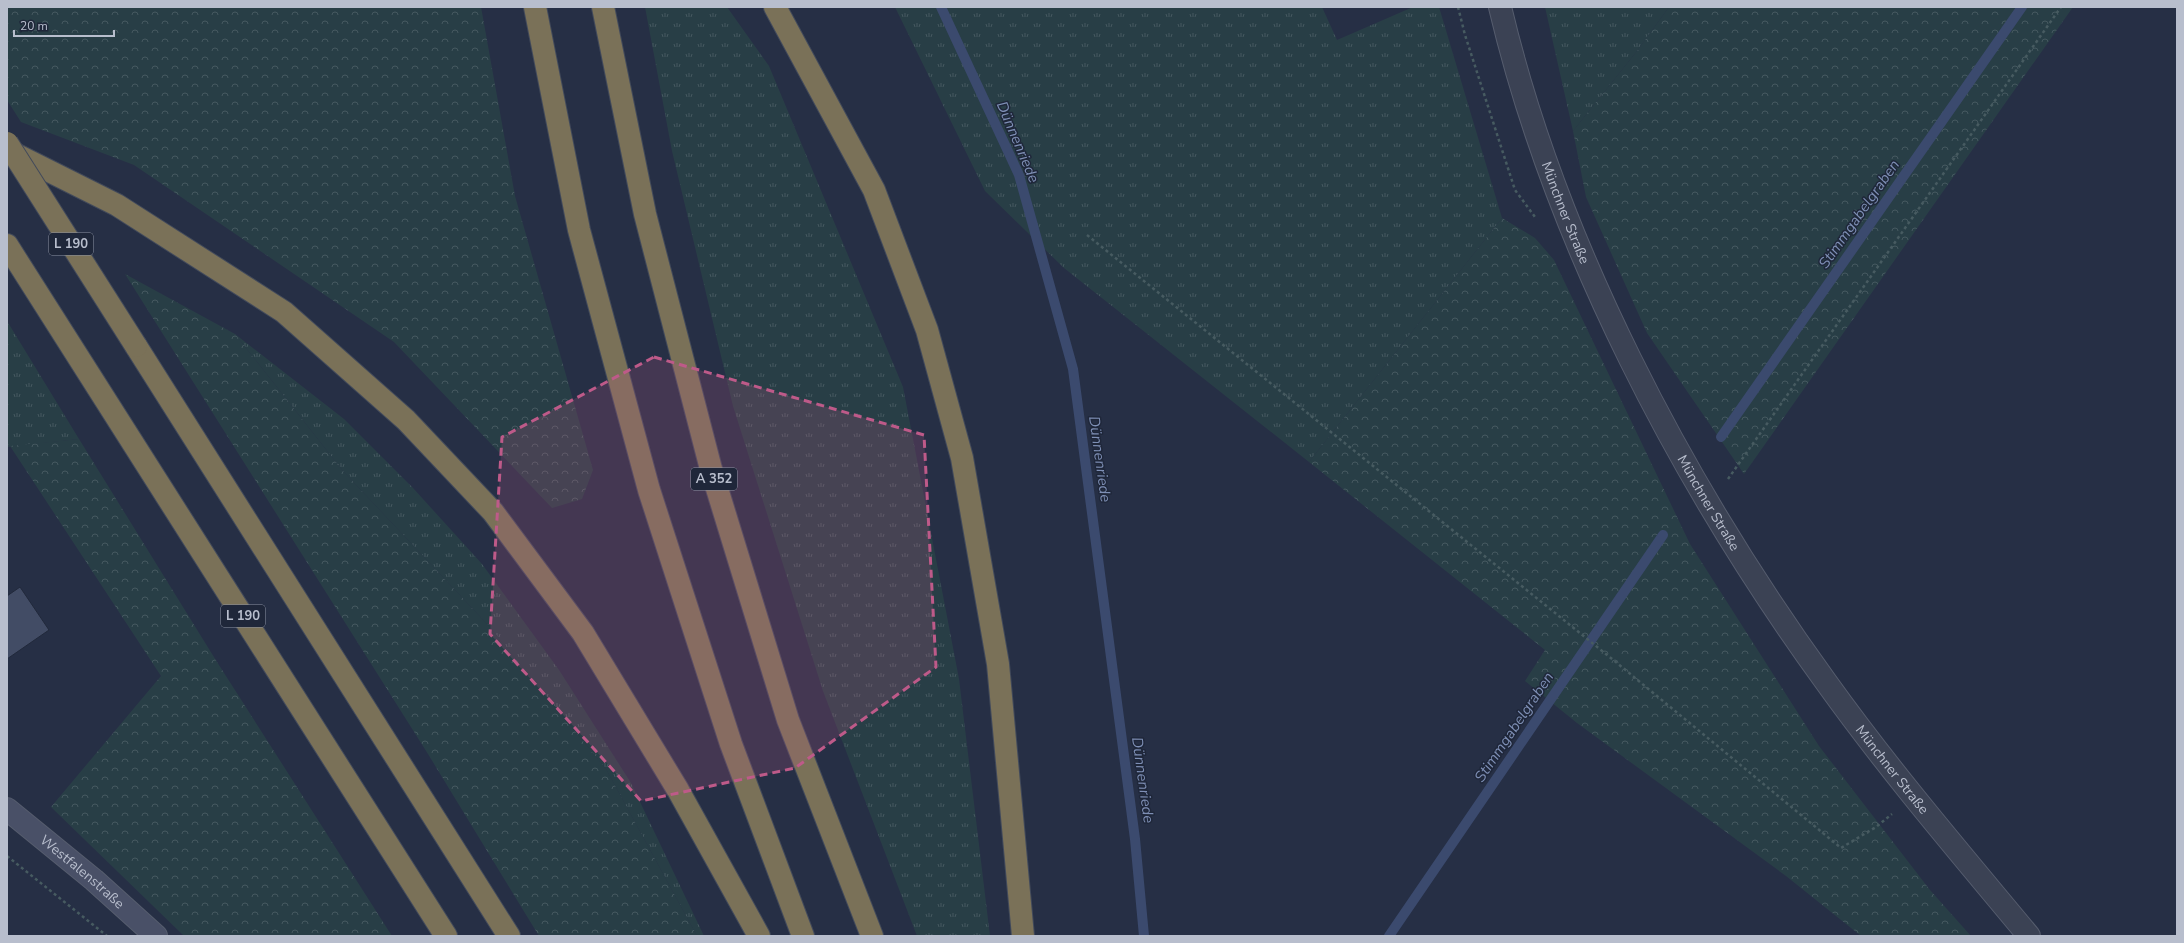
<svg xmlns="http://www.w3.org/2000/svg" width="2184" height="943" viewBox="0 0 2184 943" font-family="'Nunito Sans',sans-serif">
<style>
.grass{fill:url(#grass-tufts)}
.forest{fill:url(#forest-crowns)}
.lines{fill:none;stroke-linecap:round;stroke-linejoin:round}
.stream{stroke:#3b4a6e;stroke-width:10}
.building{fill:#424c65;stroke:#21293b}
.street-casing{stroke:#565d6e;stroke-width:24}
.secondary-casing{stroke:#565d6e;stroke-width:24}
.highway-casing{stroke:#424a5b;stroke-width:24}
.path{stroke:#475b61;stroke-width:2.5;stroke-dasharray:3 3;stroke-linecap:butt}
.street{stroke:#3b4254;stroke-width:22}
.secondary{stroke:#495067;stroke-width:22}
.highway{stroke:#7a7158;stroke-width:22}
.highway-bridge-casing{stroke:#424a5b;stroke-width:24;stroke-linecap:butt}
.highway-bridge{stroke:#7a7158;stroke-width:22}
.marked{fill:#be5a89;fill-opacity:0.2;stroke:#be5a89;stroke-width:3;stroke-dasharray:8 5;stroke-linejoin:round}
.labels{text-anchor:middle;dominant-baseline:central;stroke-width:3;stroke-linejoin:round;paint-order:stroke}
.shield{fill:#1f273a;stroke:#8a91a1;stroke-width:1}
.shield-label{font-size:13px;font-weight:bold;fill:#b8becd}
.street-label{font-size:14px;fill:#b8becd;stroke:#1f273a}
.water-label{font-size:15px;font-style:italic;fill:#7e8fb5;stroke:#1f273a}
</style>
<defs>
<pattern id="grass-tufts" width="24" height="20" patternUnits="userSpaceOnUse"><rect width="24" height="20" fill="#283e46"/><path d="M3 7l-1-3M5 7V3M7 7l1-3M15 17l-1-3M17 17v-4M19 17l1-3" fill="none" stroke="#455860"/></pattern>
<pattern id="forest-crowns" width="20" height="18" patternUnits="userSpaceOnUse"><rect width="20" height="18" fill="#283e46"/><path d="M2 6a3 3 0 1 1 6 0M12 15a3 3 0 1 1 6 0" fill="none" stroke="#455860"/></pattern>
</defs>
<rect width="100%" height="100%" fill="#262f45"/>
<path class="grass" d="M645 7H727L769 66 903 387 959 679 990 936H917L823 691 733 406 672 151Z
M895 7H1322L1337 40 1413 7H1439L1502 218 1309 462 1064 268 985 191Z
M1545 7H1669L1637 51 1573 131Z
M7 321 79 439 7 447Z
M235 334 344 419 413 488 482 564 559 670 631 783 704 936H697L606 769 488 625 343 471Z"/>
<path class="forest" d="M7 7H481L515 196 593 470 582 499 552 508 394 342 134 165 21 122 7 100Z
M1669 7H2073L1744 474 1647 333 1586 197 1573 131 1637 51Z
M1502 218 1535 238 1554 260 1690 544 1819 746 1930 890 1971 936H1861L1786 876 1577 723 1525 681 1545 650 1309 462Z
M125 274 235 334 343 471 488 625 606 769 697 936H539L428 754Z
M79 439 217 662 392 936H184L51 807 161 676 10 446Z"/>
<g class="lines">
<path class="stream" d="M941 7 1019 175 1073 369 1135 839 1144 936
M1721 437 2022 7
M1389 936 1663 535"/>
</g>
<path class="building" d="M20 587 49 630 7 659V596Z"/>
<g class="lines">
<defs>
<g id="street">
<path id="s1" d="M1500 7C1556 244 1683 485 1826 682 1889 770 1960 853 2029 936"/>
</g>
<g id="secondary">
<path id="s2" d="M7 809 94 880 156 936"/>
</g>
<path id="highway" d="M535 7 579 230 649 490 731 744 803 936
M603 7 645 214 711 469 788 720 872 936
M775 7 874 190 927 330 962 458 998 664 1023 936
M7 150 117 205 284 312 406 420 493 512 583 633 678 790 759 936
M7 245 446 936
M136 346 509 936"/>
</defs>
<use href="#street" class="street-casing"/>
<use href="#secondary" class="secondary-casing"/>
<use href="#highway" class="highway-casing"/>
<path class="path" d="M1458 7 1465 35 1515 190 1535 217
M1087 235 1617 663 1841 848 1876 827 1892 814
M1728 479 2061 7
M7 856 107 936"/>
<use href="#street" class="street"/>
<use href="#secondary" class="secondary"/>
<use href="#highway" class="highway"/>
<defs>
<path id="highway-bridge" d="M7 143 136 346"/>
</defs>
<use href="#highway-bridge" class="highway-bridge-casing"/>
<use href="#highway-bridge" class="highway-bridge"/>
</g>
<path class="marked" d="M654 357 924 435 936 667 795 768 641 801 490 634 502 437Z"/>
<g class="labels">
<g class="shield">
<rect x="49" y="233" width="44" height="22" rx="3"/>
<rect x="691" y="468" width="46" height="22" rx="3"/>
<rect x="221" y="605" width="44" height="22" rx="3"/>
</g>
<g class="shield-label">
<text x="71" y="244">L 190</text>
<text x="714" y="479">A 352</text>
<text x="243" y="616">L 190</text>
</g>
<g class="street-label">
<text stroke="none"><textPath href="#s1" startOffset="216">Münchner Straße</textPath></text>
<text stroke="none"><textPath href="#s1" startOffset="540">Münchner Straße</textPath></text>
<text stroke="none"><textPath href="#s1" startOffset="864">Münchner Straße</textPath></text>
<text stroke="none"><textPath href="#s2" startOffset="98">Westfalenstraße</textPath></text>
</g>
<g class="water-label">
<text transform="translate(1018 142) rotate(67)">Dünnenriede</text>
<text transform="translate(1859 214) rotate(-55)">Stimmgabelgraben</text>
<text transform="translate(1100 459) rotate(82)">Dünnenriede</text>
<text transform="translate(1514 727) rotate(-56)">Stimmgabelgraben</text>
<text transform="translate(1143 780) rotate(82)">Dünnenriede</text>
</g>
</g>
<rect width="2184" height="943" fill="none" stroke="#b8becd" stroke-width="16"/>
<path d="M14 30v6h100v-6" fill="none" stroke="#b8becd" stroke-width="2"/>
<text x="20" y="30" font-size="12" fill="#b8becd" stroke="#1f273a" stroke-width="3" paint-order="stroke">20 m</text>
</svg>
